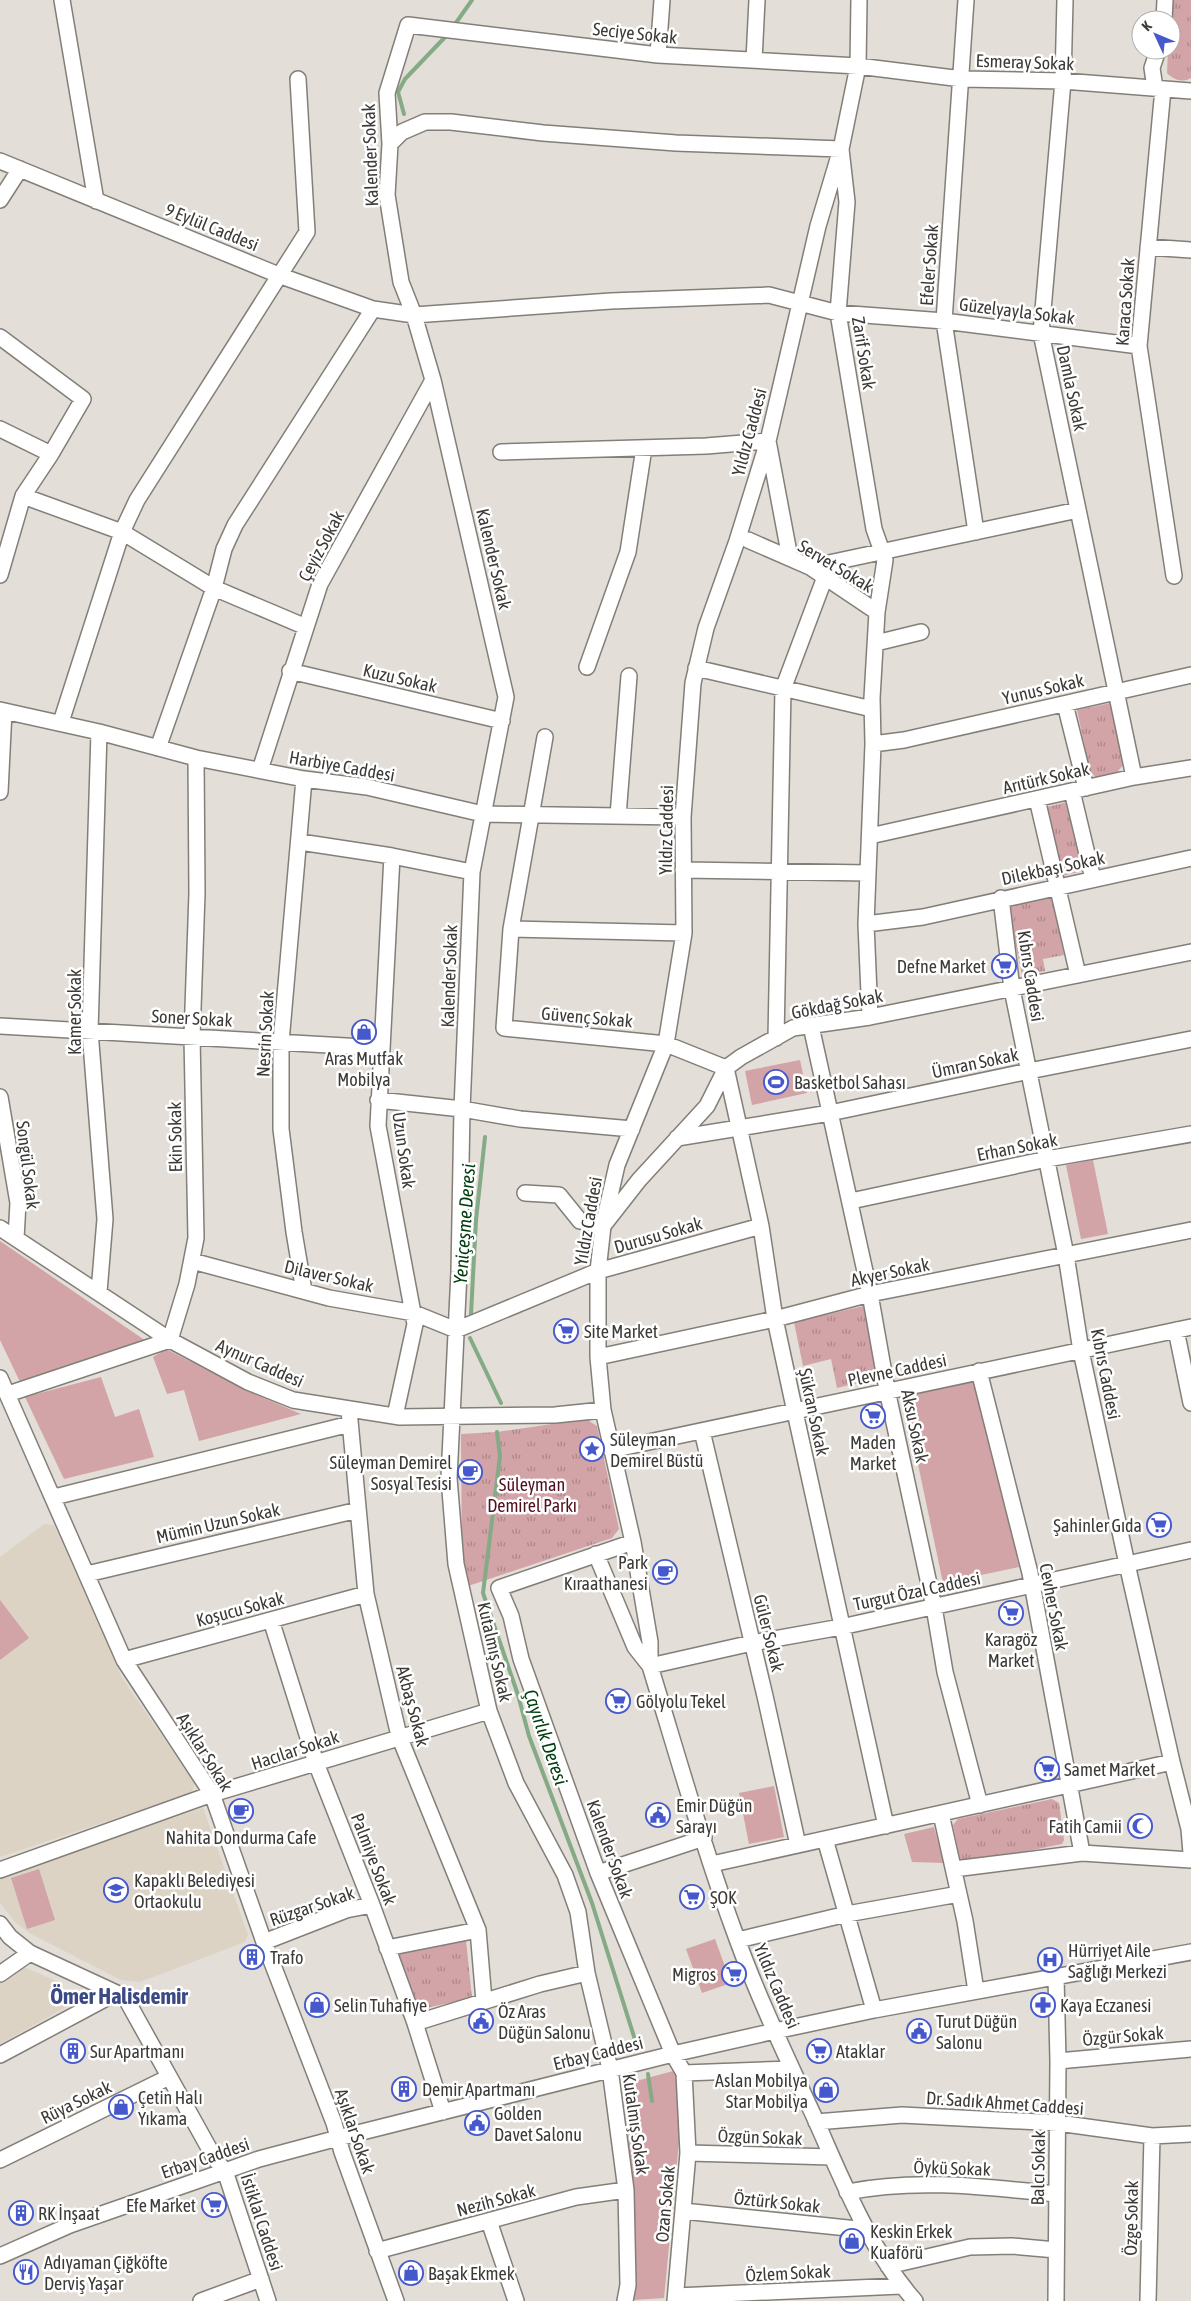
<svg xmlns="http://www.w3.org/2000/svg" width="1191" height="2301" viewBox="0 0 1191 2301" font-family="'Asap Condensed',sans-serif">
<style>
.built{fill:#dcd3c5}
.grass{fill:#d2a3a7}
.park{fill:url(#park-tufts)}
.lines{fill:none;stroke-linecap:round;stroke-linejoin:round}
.stream{stroke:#84aa86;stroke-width:4}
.minor-casing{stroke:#837f78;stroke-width:18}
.minor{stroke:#fff;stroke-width:15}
.labels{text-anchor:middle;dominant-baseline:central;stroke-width:5;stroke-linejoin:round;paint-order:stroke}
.street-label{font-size:18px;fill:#3c3a37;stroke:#fff}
.poi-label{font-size:18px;fill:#3c3a37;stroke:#fff;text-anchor:start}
.park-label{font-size:18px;fill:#510e1e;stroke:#fff}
.water-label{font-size:19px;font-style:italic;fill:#003d0e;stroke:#fff}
.district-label{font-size:22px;font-weight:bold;fill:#3b4985;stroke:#fff}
</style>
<defs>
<pattern id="park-tufts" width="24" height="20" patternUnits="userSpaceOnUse" patternTransform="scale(1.25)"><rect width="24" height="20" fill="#d2a3a7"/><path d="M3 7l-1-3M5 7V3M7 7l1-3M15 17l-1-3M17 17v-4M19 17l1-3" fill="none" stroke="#ac8689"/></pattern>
</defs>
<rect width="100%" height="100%" fill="#e3ded7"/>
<path class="built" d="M44 1524 54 1525 122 1678 195 1784 191 1793 0 1857V1557Z
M203 1808 248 1935 245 1942 140 1982 121 1980 31 1934 16 1923 0 1903V1876Z
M18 1967 26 1968 61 1983 56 1991 77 2001 0 2044V1980Z"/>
<path class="grass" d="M800 1060 807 1093 752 1105 745 1071Z
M1093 1160 1108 1234 1081 1239 1066 1165Z
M0 1241 146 1341 20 1382 0 1340Z
M166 1349 252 1393 301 1414 199 1441 184 1390 167 1394 153 1357Z
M977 1376 1019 1567 943 1583 903 1393Z
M101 1377 115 1417 139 1409 154 1457 64 1479 25 1397Z
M0 1600 29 1638 0 1660Z
M774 1786 784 1837 749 1844 739 1793Z
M934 1827 944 1863 912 1862 904 1834Z
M39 1869 55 1920 27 1929 11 1878Z
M715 1939 731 1983 702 1993 686 1949Z
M677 2070 679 2141 664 2298 633 2300 636 2250 625 2084Z"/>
<path class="park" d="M1170 0H1191V78C1183 83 1174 80 1167 73L1168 50H1171Z
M1111 703 1124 764 1117 772 1096 777 1090 772 1077 710Z
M1067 802 1082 871 1059 877 1045 812 1047 807Z
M1052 896 1064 955 1043 959 1045 971 1022 975 1007 906Z
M864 1306 879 1378 837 1388 831 1359 803 1366 794 1322Z
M586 1419 597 1426 619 1529 612 1538 465 1587 462 1565 461 1434 497 1432Z
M1052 1799 1059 1803 1064 1840 1062 1844 968 1863 960 1859 953 1825 958 1819Z
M466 1940 472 1998 417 2010 396 1954Z"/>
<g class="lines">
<path class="stream" d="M453 27 472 0
M404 114 398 92 405 79 448 34
M471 1314 476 1220 485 1137
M470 1338 501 1403
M497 1432 500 1456 483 1593 518 1695 529 1736 592 1903 636 2043
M648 2074 652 2101"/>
<defs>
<path id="minor" d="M62 0 96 201
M859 0 858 66 841 149 818 226 768 441 737 541 706 628 693 683 683 817 684 933 666 1044 617 1165 603 1226 598 1271V1357L603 1410 633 1542 650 1642V1666C678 1757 704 1850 737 1939 760 2002 789 2062 817 2123 844 2184 870 2250 915 2301
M966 0 944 321 976 532
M1065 0 1063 81 1041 333 1134 777
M1164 20 1165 0
M658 55 662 0
M754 60 757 0
M1155 88 1152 68 1158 50
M1163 89 1139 346 1174 576
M390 144 402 132 425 122H451L543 133 676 143 841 149 847 202 838 313 874 529 885 560 877 612 872 698 873 744 866 924 870 1017
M0 161 281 276 373 309 414 315 611 301 769 295 838 313 944 321 1139 346
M0 200 20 169
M1148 247 1191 250
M0 337 83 399 51 454 23 496 0 575
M0 429 51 454
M501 452 706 446 768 441 790 558
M23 496 122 532 214 588 306 627
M748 540 810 567 877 612
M810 567 1078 510
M876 643 921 632
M587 667 628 552 644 448
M696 668 872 709
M290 671 502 721
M1065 704 1086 788
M0 710 99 732 196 758 304 779 367 787 483 814 683 817
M61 722 122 532 137 500 307 232 298 79
M545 737 511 929 504 1028 666 1044 726 1068 761 1226 775 1319 795 1412 886 1826
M873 744 904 740 1191 675
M158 748 214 588 224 549 235 525 373 309
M260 770 320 584 433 380
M304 779 281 1042V1129L294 1232 304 1291
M1072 791 1093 879
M0 792 4 711
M1037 799 1078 975
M618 816 629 676
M870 836 1134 777 1191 768
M300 842 392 856 472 872
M392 856 378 1126 415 1324 395 1416
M683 870 868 873
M1001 898 1012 989 1066 1255 1081 1351 1127 1564 1172 1762 1189 1829 1191 1853
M866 924 923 917 1191 858
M511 929 684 933
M0 1026 381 1048
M811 1026 870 1294 887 1390 934 1607 945 1672 980 1805
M776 1038 783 689 825 577
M0 1097 18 1203 16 1238
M378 1100 462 1109 520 1119 632 1129
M677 1138 830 1113 1029 1071 1191 1039
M525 1193 559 1195 580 1221 603 1226 639 1180 707 1106 726 1068 741 1057 793 1028 870 1017 1191 952
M851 1201 1047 1159 1191 1134
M0 1228 170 1340 248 1382 293 1400 400 1417 555 1415 603 1410
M192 1261 329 1298 414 1313 456 1330 598 1271 761 1226
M99 1292 105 1219 90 1031 99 732
M1176 1330 1191 1403
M598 1357 775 1319 870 1294 1191 1230
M979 1371 1030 1573 1082 1853
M0 1378 124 1660 212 1794 264 1942 334 2123 342 2152 396 2301
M8 1394 170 1340 187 1284 196 1238 192 1037 197 893 196 758
M349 1410 366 1594 399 1736 478 1930 484 2001
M702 1431 765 1696 798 1845
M611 1450 1191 1327
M54 1497 350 1424
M633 1542 499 1588 511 1616 521 1659 598 1873 673 2054 684 2073 688 2153 675 2301
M596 1554 635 1647 650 1666 752 1643 841 1627 1191 1550
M87 1574 358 1510
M271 1620 316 1763 372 1905 415 2023 443 2112
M124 1660 366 1594
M941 1814 965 1921 976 1991
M825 1839 874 2010
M712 1864 1172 1762
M954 1869 1082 1853 1191 1860
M0 1870 212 1794 489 1711
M598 1873 704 1838
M0 1924 10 1937 30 1953 125 1997 215 2159 225 2171 268 2301
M738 1940 847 1914 959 1894
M264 1942 346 1910 372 1905
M387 1948 478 1930
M0 1974 30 1953
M1056 1977 1058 2061 1056 2301
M415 2023 540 1984 587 1973
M0 2055 116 1993
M1058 2061 1191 2049
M684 2073 792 2069
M816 2122 902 2115 1058 2123 1152 2136 1191 2134
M688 2153 832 2157
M0 2160 169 2077
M847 2192C917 2178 986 2187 1056 2194
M683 2211 867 2230
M489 2221 516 2301
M377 2251 576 2197 626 2190
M0 2256 70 2225 225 2171 259 2159 338 2138 673 2054 775 2031 874 2010 1191 1952
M888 2266 970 2247 1012 2246 1056 2250
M676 2296 901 2286
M201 2301 261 2279
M625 2301 628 2285 626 2190 610 2069 587 1973 578 1912 565 1875 516 1783 489 1711 456 1564 449 1478 459 1272 462 1109 472 872 506 697 433 380 414 315 401 282 387 195 390 144 387 93 408 25 658 55 858 66 962 79 1063 81 1191 91
M1148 2301 1152 2136"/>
</defs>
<use href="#minor" class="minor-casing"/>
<use href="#minor" class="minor"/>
</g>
<defs>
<symbol id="supermarket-ring" viewBox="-11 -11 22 22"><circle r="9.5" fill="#fff" stroke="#4559cd" stroke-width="1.5"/><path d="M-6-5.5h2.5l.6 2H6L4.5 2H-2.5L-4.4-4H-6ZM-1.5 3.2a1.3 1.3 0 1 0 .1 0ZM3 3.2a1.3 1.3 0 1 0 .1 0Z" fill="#4559cd"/></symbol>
<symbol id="shop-ring" viewBox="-11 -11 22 22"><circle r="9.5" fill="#fff" stroke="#4559cd" stroke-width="1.5"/><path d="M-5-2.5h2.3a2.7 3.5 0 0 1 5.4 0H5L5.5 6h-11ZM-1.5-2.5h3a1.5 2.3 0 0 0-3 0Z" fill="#4559cd"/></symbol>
<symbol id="stadium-ring" viewBox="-11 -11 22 22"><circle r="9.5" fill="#fff" stroke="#4559cd" stroke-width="1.5"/><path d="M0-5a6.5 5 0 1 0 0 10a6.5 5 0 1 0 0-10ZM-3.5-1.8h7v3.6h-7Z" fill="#4559cd"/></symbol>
<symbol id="sight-ring" viewBox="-11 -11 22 22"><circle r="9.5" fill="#fff" stroke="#4559cd" stroke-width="1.5"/><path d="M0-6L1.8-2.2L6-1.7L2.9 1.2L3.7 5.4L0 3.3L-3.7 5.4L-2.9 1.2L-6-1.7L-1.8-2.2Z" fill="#4559cd"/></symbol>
<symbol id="cafe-ring" viewBox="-11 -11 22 22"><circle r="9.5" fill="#fff" stroke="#4559cd" stroke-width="1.5"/><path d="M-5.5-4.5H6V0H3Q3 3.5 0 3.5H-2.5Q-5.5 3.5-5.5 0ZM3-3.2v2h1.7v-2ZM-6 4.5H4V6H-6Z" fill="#4559cd"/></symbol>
<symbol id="civic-ring" viewBox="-11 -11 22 22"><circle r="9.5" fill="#fff" stroke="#4559cd" stroke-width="1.5"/><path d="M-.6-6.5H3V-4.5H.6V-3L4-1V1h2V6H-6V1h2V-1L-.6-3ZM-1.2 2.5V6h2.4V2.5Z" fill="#4559cd"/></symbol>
<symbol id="mosque-ring" viewBox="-11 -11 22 22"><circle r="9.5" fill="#fff" stroke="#4559cd" stroke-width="1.5"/><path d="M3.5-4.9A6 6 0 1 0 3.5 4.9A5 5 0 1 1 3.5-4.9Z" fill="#4559cd"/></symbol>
<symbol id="school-ring" viewBox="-11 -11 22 22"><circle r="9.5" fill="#fff" stroke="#4559cd" stroke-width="1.5"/><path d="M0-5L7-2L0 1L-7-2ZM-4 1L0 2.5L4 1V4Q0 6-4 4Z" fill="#4559cd"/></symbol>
<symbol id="building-ring" viewBox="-11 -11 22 22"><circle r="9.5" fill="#fff" stroke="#4559cd" stroke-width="1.5"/><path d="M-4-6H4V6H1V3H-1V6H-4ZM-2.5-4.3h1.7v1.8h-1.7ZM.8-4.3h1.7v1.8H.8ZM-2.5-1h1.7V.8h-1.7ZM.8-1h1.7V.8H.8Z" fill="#4559cd"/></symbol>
<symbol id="hospital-ring" viewBox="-11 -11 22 22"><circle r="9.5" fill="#fff" stroke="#4559cd" stroke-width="1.5"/><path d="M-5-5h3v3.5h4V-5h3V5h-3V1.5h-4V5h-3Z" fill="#4559cd"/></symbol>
<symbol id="pharmacy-ring" viewBox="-11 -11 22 22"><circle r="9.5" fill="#fff" stroke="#4559cd" stroke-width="1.5"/><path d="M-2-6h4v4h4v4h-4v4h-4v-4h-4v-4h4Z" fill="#4559cd"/></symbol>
<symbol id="restaurant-ring" viewBox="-11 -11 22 22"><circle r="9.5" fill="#fff" stroke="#4559cd" stroke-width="1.5"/><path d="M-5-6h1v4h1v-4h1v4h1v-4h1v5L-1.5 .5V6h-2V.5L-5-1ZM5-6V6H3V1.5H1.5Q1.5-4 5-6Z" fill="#4559cd"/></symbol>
</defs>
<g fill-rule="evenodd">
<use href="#supermarket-ring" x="990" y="952" width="28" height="28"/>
<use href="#shop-ring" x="350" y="1018" width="28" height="28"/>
<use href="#stadium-ring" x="762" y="1068" width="28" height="28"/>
<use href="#supermarket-ring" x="552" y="1317" width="28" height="28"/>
<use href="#supermarket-ring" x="859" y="1402" width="28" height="28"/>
<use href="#sight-ring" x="578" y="1435" width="28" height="28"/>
<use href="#cafe-ring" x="456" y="1458" width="28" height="28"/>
<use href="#supermarket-ring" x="1145" y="1511" width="28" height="28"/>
<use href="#cafe-ring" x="651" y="1558" width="28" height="28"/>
<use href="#supermarket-ring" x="997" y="1599" width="28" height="28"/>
<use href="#supermarket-ring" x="604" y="1687" width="28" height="28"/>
<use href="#supermarket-ring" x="1033" y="1755" width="28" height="28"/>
<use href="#cafe-ring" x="227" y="1797" width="28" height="28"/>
<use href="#civic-ring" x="644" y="1801" width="28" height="28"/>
<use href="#mosque-ring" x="1126" y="1812" width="28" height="28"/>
<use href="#school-ring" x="102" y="1876" width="28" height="28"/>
<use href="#supermarket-ring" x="678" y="1883" width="28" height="28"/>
<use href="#building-ring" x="238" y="1943" width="28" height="28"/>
<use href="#hospital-ring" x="1036" y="1946" width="28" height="28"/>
<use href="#supermarket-ring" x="720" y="1960" width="28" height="28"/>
<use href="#shop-ring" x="303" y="1991" width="28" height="28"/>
<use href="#pharmacy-ring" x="1029" y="1991" width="28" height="28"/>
<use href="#civic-ring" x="467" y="2007" width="28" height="28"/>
<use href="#civic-ring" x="905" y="2017" width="28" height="28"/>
<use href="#building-ring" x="59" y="2037" width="28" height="28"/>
<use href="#supermarket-ring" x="805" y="2037" width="28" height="28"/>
<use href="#building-ring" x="390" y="2075" width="28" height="28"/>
<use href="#shop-ring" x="812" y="2076" width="28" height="28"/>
<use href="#shop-ring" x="107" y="2093" width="28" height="28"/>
<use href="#civic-ring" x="463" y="2109" width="28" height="28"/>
<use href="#supermarket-ring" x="200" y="2191" width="28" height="28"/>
<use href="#building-ring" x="7" y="2199" width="28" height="28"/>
<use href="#shop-ring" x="838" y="2227" width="28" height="28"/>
<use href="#restaurant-ring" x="12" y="2258" width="28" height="28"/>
<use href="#shop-ring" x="397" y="2259" width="28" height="28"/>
</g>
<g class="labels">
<g class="street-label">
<text transform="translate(635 33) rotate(6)">Seciye Sokak</text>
<text transform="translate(1025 62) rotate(2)">Esmeray Sokak</text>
<text transform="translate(370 155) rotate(-92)">Kalender Sokak</text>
<text transform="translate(212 227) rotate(22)">9 Eylül Caddesi</text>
<text transform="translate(929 265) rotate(-86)">Efeler Sokak</text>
<text transform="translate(1125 302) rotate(-86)">Karaca Sokak</text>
<text transform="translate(1017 311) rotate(7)">Güzelyayla Sokak</text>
<text transform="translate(864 353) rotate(81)">Zarif Sokak</text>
<text transform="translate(1072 388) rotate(78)">Damla Sokak</text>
<text transform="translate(749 432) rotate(-75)">Yıldız Caddesi</text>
<text transform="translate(321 546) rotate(-62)">Çeyiz Sokak</text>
<text transform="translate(494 559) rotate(77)">Kalender Sokak</text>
<text transform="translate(836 566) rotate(31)">Servet Sokak</text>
<text transform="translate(400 678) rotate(13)">Kuzu Sokak</text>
<text transform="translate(1043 689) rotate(-13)">Yunus Sokak</text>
<text transform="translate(342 766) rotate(10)">Harbiye Caddesi</text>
<text transform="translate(1046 778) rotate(-13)">Arıtürk Sokak</text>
<text transform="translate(666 830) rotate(-89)">Yıldız Caddesi</text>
<text transform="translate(1053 868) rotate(-12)">Dilekbaşı Sokak</text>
<text transform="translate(449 976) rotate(-88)">Kalender Sokak</text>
<text transform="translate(1031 976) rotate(81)">Kıbrıs Caddesi</text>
<text transform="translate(837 1004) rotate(-11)">Gökdağ Sokak</text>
<text transform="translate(74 1012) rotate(-90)">Kamer Sokak</text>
<text transform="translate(587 1017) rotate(5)">Güvenç Sokak</text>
<text transform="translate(192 1018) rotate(3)">Soner Sokak</text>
<text transform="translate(265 1034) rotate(-87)">Nesrin Sokak</text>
<text transform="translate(975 1063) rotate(-12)">Ümran Sokak</text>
<text transform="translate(175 1137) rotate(-91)">Ekin Sokak</text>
<text transform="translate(1017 1147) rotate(-11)">Erhan Sokak</text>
<text transform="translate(404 1150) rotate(82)">Uzun Sokak</text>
<text transform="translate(28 1165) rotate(83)">Songül Sokak</text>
<text transform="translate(588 1221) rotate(-80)">Yıldız Caddesi</text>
<text transform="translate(658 1235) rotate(-16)">Durusu Sokak</text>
<text transform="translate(890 1272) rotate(-12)">Akyer Sokak</text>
<text transform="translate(329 1276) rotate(13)">Dilaver Sokak</text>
<text transform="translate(260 1363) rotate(24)">Aynur Caddesi</text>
<text transform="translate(897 1370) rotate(-12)">Plevne Caddesi</text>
<text transform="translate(1106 1374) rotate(79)">Kıbrıs Caddesi</text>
<text transform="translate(814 1412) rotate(78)">Şükran Sokak</text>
<text transform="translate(915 1426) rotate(78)">Aksu Sokak</text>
<text transform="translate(218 1523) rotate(-13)">Mümin Uzun Sokak</text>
<text transform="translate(917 1591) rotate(-12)">Turgut Özal Caddesi</text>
<text transform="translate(1054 1607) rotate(79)">Cevher Sokak</text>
<text transform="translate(240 1609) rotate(-15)">Koşucu Sokak</text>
<text transform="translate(769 1633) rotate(76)">Güler Sokak</text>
<text transform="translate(495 1652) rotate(77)">Kutalmış Sokak</text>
<text transform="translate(413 1706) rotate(75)">Akbaş Sokak</text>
<text transform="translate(295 1750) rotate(-18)">Hacılar Sokak</text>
<text transform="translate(205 1752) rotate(58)">Aşıklar Sokak</text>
<text transform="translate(610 1849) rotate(70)">Kalender Sokak</text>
<text transform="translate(374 1859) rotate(69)">Palmiye Sokak</text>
<text transform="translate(312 1906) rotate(-19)">Rüzgar Sokak</text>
<text transform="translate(777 1986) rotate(67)">Yıldız Caddesi</text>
<text transform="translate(1123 2036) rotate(-5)">Özgür Sokak</text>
<text transform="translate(598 2053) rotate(-14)">Erbay Caddesi</text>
<text transform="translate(76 2102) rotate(-26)">Rüya Sokak</text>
<text transform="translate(1005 2103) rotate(4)">Dr. Sadık Ahmet Caddesi</text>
<text transform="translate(636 2124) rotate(82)">Kutalmış Sokak</text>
<text transform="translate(355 2131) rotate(71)">Aşıklar Sokak</text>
<text transform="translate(760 2137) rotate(2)">Özgün Sokak</text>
<text transform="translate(205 2158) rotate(-19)">Erbay Caddesi</text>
<text transform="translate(952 2168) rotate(2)">Öykü Sokak</text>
<text transform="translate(1038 2168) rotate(-89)">Balcı Sokak</text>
<text transform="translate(496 2200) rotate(-15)">Nezih Sokak</text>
<text transform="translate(777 2202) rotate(6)">Öztürk Sokak</text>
<text transform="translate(665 2204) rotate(-85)">Ozan Sokak</text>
<text transform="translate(1131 2218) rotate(-89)">Özge Sokak</text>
<text transform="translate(262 2222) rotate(72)">İstiklal Caddesi</text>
<text transform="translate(788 2273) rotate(-3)">Özlem Sokak</text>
</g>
<g class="poi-label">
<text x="986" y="966" text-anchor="end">Defne Market</text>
<text x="364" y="1058" text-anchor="middle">Aras Mutfak<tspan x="364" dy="21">Mobilya</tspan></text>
<text x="794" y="1082">Basketbol Sahası</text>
<text x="584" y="1331">Site Market</text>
<text x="610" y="1439">Süleyman<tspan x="610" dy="21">Demirel Büstü</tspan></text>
<text x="873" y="1442" text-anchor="middle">Maden<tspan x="873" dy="21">Market</tspan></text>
<text x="452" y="1462" text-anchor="end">Süleyman Demirel<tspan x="452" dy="21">Sosyal Tesisi</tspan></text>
<text x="1142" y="1525" text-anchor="end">Şahinler Gıda</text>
<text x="648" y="1562" text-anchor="end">Park<tspan x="648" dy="21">Kıraathanesi</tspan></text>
<text x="1011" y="1639" text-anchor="middle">Karagöz<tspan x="1011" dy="21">Market</tspan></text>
<text x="636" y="1701">Gölyolu Tekel</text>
<text x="1064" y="1769">Samet Market</text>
<text x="676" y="1805">Emir Düğün<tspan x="676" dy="21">Sarayı</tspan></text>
<text x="1122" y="1826" text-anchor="end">Fatih Camii</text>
<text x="241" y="1837" text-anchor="middle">Nahita Dondurma Cafe</text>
<text x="134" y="1880">Kapaklı Belediyesi<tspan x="134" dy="21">Ortaokulu</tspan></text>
<text x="710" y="1897">ŞOK</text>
<text x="1068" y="1950">Hürriyet Aile<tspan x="1068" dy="21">Sağlığı Merkezi</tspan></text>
<text x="270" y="1957">Trafo</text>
<text x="716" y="1974" text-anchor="end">Migros</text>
<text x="334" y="2005">Selin Tuhafiye</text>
<text x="1060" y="2005">Kaya Eczanesi</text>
<text x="498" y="2011">Öz Aras<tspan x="498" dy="21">Düğün Salonu</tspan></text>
<text x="936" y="2021">Turut Düğün<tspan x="936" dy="21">Salonu</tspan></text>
<text x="90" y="2051">Sur Apartmanı</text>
<text x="836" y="2051">Ataklar</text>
<text x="808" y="2080" text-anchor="end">Aslan Mobilya<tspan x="808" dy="21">Star Mobilya</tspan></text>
<text x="422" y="2089">Demir Apartmanı</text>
<text x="138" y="2097">Çetin Halı<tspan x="138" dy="21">Yıkama</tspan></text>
<text x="494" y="2113">Golden<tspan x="494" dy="21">Davet Salonu</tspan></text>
<text x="196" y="2205" text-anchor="end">Efe Market</text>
<text x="38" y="2213">RK İnşaat</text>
<text x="870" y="2231">Keskin Erkek<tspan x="870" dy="21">Kuaförü</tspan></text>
<text x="44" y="2262">Adıyaman Çiğköfte<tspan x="44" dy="21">Derviş Yaşar</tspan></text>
<text x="428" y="2273">Başak Ekmek</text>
</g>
<g class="park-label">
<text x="532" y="1484">Süleyman<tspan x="532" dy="21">Demirel Parkı</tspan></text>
</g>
<g class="water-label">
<text transform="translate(464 1224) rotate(-86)">Yeniçeşme Deresi</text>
<text transform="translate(546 1737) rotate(71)">Çayırlık Deresi</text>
</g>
<g class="district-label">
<text x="119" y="1996">Ömer Halisdemir</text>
</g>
</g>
<g transform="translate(1156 35) rotate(314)"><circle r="24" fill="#ffffff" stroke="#b1b0af"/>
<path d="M0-4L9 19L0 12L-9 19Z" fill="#4559cd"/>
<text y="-8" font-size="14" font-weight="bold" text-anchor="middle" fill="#3c3a37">K</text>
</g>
</svg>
